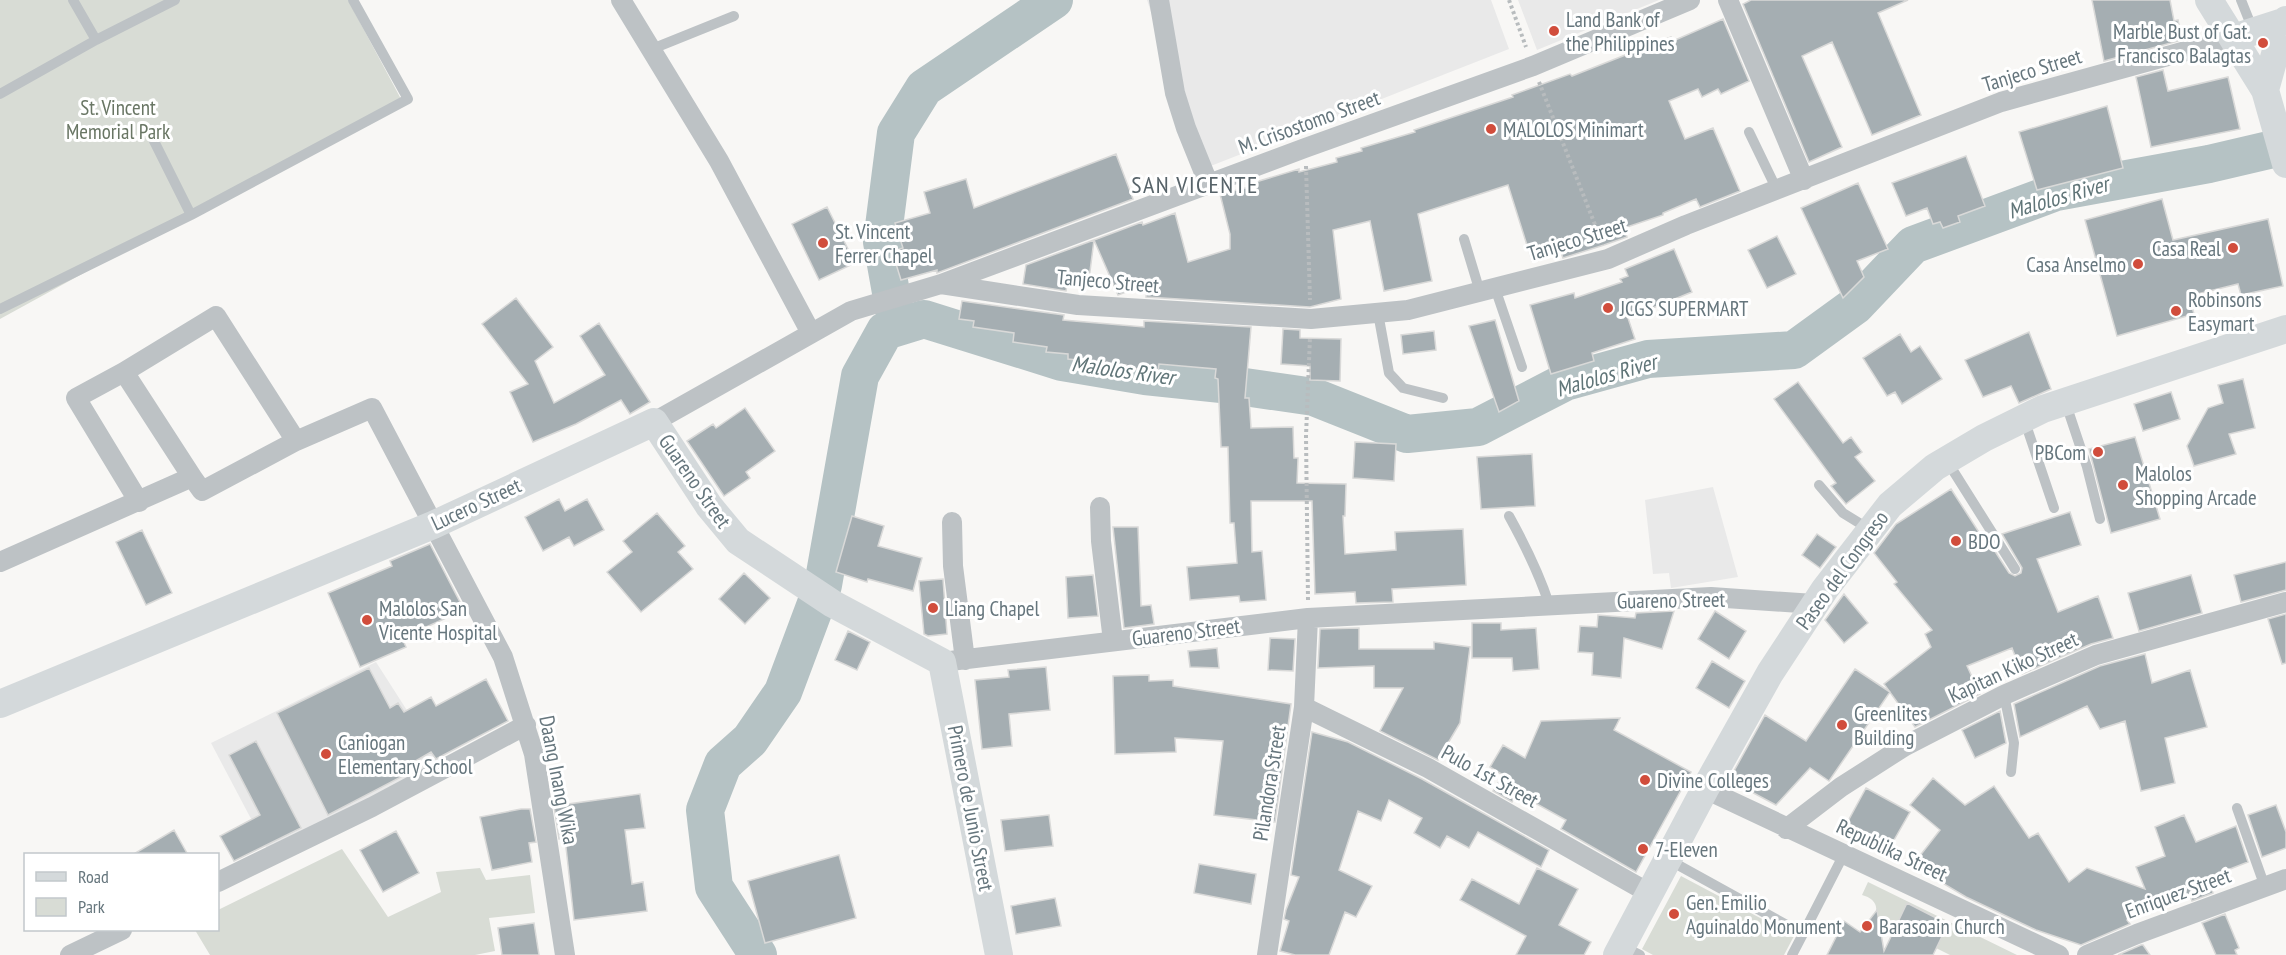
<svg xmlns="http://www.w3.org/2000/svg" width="2286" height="955" viewBox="0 0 2286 955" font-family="'PT Sans Narrow',sans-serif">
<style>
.built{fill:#e9e9e9}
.green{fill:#d8dcd5}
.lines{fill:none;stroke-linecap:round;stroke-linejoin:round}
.river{stroke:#b5c2c4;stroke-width:38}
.building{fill:#a5aeb2;stroke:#d9d9d8;stroke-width:1.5}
.path{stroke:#b8bcbe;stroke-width:4;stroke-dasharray:3 3;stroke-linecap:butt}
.lane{stroke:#bdc2c5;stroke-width:10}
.street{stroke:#bdc2c5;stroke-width:20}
.secondary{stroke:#d4d9db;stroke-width:28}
.poi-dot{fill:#d14d3c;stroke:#fff;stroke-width:2}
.labels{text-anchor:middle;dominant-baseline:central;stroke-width:6;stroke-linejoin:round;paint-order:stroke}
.poi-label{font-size:21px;fill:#66767d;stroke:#fff;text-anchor:start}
.street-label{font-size:21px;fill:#66767d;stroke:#fff}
.park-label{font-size:21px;fill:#697664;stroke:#fff}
.water-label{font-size:22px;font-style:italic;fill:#607578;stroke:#fff}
.quarter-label{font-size:24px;letter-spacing:1.5px;fill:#576369;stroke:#fff}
</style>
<rect width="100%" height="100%" fill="#f8f7f5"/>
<path class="built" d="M1147 0H1491L1509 49 1203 169Z
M1518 0H1659L1537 50Z
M1713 487 1738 577 1671 588 1669 573 1653 574 1645 500Z
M376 662 442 765 268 851 211 743Z"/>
<path class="green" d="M0 0H348L401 99 0 319Z
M342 849 388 917 441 892 436 872 480 868 486 880 530 875 535 913 489 918 495 951 475 955H210L195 930H218V910Z
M1681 876 1794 936 1784 955H1653L1642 949Z
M1868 882 2017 955H1950L1874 917C1880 905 1873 898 1862 895Z"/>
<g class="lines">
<path class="river" d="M897 326 882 242 896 133 924 88 1054 0
M758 955 714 887 705 810 723 764 750 740 783 692 823 585 860 376 885 331 924 319 1062 362 1145 376 1231 385 1314 397 1407 434 1478 427 1565 382 1648 359 1794 350 1856 305 1913 245 2056 192 2209 164 2286 146"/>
</g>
<path class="building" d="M1751 0H1908L1878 13 1921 115 1872 135 1832 42 1802 56 1842 147 1809 162 1743 4Z
M2092 0H2170L2174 21 2178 20 2182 40 2104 61Z
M1723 19 1749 81 1721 94 1718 89 1702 97 1698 89 1669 101 1685 139 1713 128 1740 191 1700 207 1696 199 1663 213V215L1624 228 1627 237 1604 245 1563 258 1561 252 1532 261 1508 185 1418 214 1432 281 1384 291 1370 221 1333 230 1341 299 1310 307 1146 297 1147 284 1118 295 1094 240 1142 222 1143 225 1175 213 1188 262 1230 249V234L1220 194 1250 187 1249 184 1299 169V172L1337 162 1336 158 1362 151 1361 148 1415 132 1414 130 1513 97 1512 95 1570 74 1572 76 1671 37 1673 41Z
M2163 70 2168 91 2228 77 2240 129 2151 147 2136 77Z
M2107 106 2123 168 2037 190 2019 132Z
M1116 154 1133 199 937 273V270L901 280 892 251 903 248 895 223 930 213 924 192 966 179 974 208Z
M1966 156 1985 206 1958 216 1960 222 1943 228 1940 222 1933 224 1927 208 1906 216 1892 183Z
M1858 183 1888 249 1857 261 1864 277 1843 298 1801 208Z
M2162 199 2173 240 2268 219 2283 286 2241 295 2238 284 2189 296 2194 314 2117 336 2085 220Z
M827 207 855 263 819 280 792 224Z
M1777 236 1796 274 1767 288 1748 250Z
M1094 240 1088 287 1067 285 1066 291 1023 284 1026 265Z
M1674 249 1692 292 1628 318 1635 339 1592 353 1594 361 1551 374 1530 305 1574 293 1575 298 1622 282 1620 279 1628 276 1625 269Z
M516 298 553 347 535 361 554 403 605 375 580 336 599 323 650 402 630 414 621 400 576 424 533 442 510 392 528 384 482 324Z
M962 301 1064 315 1063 320 1144 327V321L1251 327 1245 398H1249L1251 428 1293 427 1294 458H1298L1297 483 1346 484 1345 516H1343L1345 554 1396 550 1395 532 1463 529 1466 585 1392 589 1393 602 1356 603 1355 592 1315 594 1312 501H1251L1252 552 1262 551 1266 600 1240 602 1239 596 1190 600 1187 567 1237 563 1234 523H1230L1228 447H1221L1218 379 1215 378 1216 369 1159 364 1158 371 1126 368V365L1068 359V354L1046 352 1047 347 1013 342 1014 333 973 327 974 321 959 319Z
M1495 320 1519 401 1499 412 1469 326Z
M1283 329 1300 330V338L1341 339 1340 381 1310 380V366L1281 364Z
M1434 331 1436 350 1403 354 1401 335Z
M2029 332 2051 389 2019 403 2011 386 1983 397 1965 360Z
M1900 334 1911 352 1920 346 1942 379 1902 404 1895 392 1887 396 1863 358Z
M2243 379 2255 428 2229 434 2236 454 2194 466 2187 446 2208 408 2223 403 2218 385Z
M1798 382 1843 443 1851 437 1862 452 1855 457 1875 481 1846 504 1831 486 1836 483 1774 399Z
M2171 392 2180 419 2143 431 2134 404Z
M745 408 775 451 746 472 750 478 724 496 687 441 713 424 716 428Z
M2135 437 2160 519 2111 533 2089 449Z
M1355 442 1396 444 1394 481 1353 478Z
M1532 454 1535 506 1481 509 1477 457Z
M1951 489 1984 540 1987 539 2009 573 2015 576 2021 573 2022 568 2002 534 2070 512 2081 545 2037 559 2058 612 2098 596 2113 638 2091 644 2022 674 2012 648 1967 666 1980 694 1915 727 1884 684 1931 647 1925 634 1932 630 1894 584 1897 582 1874 553 1896 524Z
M559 499 565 511 587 499 604 530 574 546 569 537 543 551 525 517Z
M657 513 685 546 678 552 693 569 641 612 607 572 632 552 623 541Z
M852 516 884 526 878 546 922 558 913 591 868 579 867 582 836 572Z
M1113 527H1138L1141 606 1151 605 1154 624 1124 628Z
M142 530 172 593 146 605 116 542Z
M1817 534 1836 547 1820 568 1802 555Z
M430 544 464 610 402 638 406 647 360 667 328 593 392 566 390 561Z
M2286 562V590L2241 602 2234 575Z
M744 573 770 598 745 624 719 599Z
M1093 575 1098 616 1068 618 1066 577Z
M2191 575 2202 613 2139 631 2128 593Z
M943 579 947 634 928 636 924 634 919 581Z
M1844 594 1868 623 1844 643 1825 620Z
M1674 611 1662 649 1624 638 1621 678 1592 675 1593 653 1578 652 1580 626 1597 627 1598 615 1635 618 1636 613Z
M1715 611 1746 631 1729 659 1698 639Z
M2286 614V663L2282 664 2268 619Z
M1472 623H1501V630L1536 628 1539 669 1513 671 1512 658H1472Z
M1359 628V649H1434V642L1470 647 1460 723 1438 760 1380 731 1403 688H1374V666L1318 668 1320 629Z
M848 631 870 642 857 670 835 660Z
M1270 638 1295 639 1293 671 1268 670Z
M1217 648 1219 668 1190 667 1188 651Z
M2145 654 2152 683 2190 670 2207 727 2165 738 2175 783 2141 791 2125 721 2100 729 2087 706 2020 737 2014 704 2100 666Z
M1712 661 1745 681 1729 708 1696 688Z
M1046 667 1050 710 1009 714 1012 746 982 749 975 680 1009 677 1008 670Z
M369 668 390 708 398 703 404 712 431 697 436 706 486 679 508 721 436 759 431 752 398 771 401 777 328 815 277 713Z
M1855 669 1890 692 1829 781 1810 768 1776 805 1729 780 1765 715 1806 741Z
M1149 675V681L1173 680V686L1291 704 1275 822 1214 815 1223 741 1175 738 1176 752 1115 754 1113 676Z
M2000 711 2006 743 1975 758 1962 730Z
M1620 718 1614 730 1691 772 1636 872 1561 829 1566 820 1517 793 1512 802 1493 791 1503 775 1490 767 1503 745 1525 758 1541 721Z
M1312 732 1348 742 1422 779 1549 850 1541 867 1478 832 1469 848 1447 836 1440 848 1414 833 1422 818 1389 800 1381 821 1358 811 1339 870 1372 886 1356 917 1345 912 1329 955H1295L1280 951 1289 921 1284 919 1286 910 1299 877 1291 875Z
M256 741 301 828 234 861 220 836 260 815 229 755Z
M1933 778 1965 805 1994 786 2029 838 2038 833 2069 882 2087 868 2145 889 2136 867 2165 856 2155 827 2184 815 2196 842 2236 826 2248 862 2207 878 2213 893 2192 901 2190 895 2182 898 2127 920 2130 924 2081 945 2036 930 1966 897 1944 884 1915 862 1940 830 1910 805Z
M1866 788 1910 812 1890 847 1847 823Z
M640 794 645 828 625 830 632 884 643 882 647 911 574 920 565 838 559 839 554 806Z
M2276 805 2286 832V848L2262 857 2248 815Z
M521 809H530L536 842 529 843 532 862 492 870 480 817Z
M1049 815 1053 846 1005 851 1001 820Z
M174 830 188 855H132Z
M396 831 419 873 383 892 360 850Z
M839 855 856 918 765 943 748 881Z
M1199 864 1256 874 1251 904 1194 893Z
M1537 868 1578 889 1559 925 1591 942 1584 955H1516L1526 936 1460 900 1472 879 1519 904Z
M1055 898 1061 926 1016 934 1011 906Z
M1907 903 1948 924 1933 955H1827L1844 921 1860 932 1877 910 1884 951Z
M2225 914 2239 948 2235 950 2237 955H2216L2202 923Z
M534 923 539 955H502L498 928Z
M2143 945 2150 955H2118L2141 945Z"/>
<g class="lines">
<path class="path" d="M1509 0 1526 47
M1539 82 1601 240
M1306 166 1310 300
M1308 600 1306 436 1310 337"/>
<path class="lane" d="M73 0 96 40
M2241 0 2253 30
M652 49 734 16
M0 94 96 40 175 0
M149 131 191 215
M1749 132 1777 190
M1464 239 1480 292
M1495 288 1522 367
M0 309 191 215 408 99 353 0
M1378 313 1389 373 1403 388 1443 398
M2066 404 2087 467 2100 519
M2024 419 2054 508
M1947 461 2015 569
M1819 485 1843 513 1869 529
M1509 516C1525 545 1539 573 1549 604
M2004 695 2014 743 2011 772
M2237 808 2265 887
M1669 860 1803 934 1792 955
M1803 934 1844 854
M1622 946 1640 955"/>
<path class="street" d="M621 0 719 161 811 333
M1159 0 1175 93 1186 128 1209 185
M1728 0 1804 180
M941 284 1078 305 1311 319 1408 310 1608 259 1686 225 2001 102 2233 38
M124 372 216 316 296 441
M654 422 851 311 941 284 1305 148 1533 66 1690 0
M192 477 202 491 296 441 372 408 503 657 534 754 565 955
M1100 507 1101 541 1113 641
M952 522 953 566 965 660
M0 562 192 477 124 372 76 398 139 502
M942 662 1308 618 1711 597 1814 604
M1304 707 1428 768 1649 893
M1705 789 2059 955
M1786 829 1841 787 1905 746 2004 695 2096 655 2286 602
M218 882 372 807 526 725
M70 955 122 930
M1267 955 1304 707 1308 618
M2087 955 2137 934 2286 879"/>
<path class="secondary" d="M2209 0 2265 90 2286 164
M2233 38 2286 21
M2265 90 2284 22 2286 20
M0 704 433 525 654 422 709 506 738 541 833 604 942 662 999 955
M1617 955 1705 789 1770 673 1825 589 1890 505 1935 467 1984 438 2043 409 2286 329"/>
</g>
<g class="poi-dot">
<circle cx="1554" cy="31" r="6"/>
<circle cx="2263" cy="43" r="6"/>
<circle cx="1491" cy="129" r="6"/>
<circle cx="823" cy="243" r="6"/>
<circle cx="2233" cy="248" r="6"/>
<circle cx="2138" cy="264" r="6"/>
<circle cx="1608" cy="308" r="6"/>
<circle cx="2176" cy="311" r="6"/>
<circle cx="2098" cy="452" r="6"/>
<circle cx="2123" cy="485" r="6"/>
<circle cx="1956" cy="541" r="6"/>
<circle cx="933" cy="608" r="6"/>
<circle cx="367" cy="620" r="6"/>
<circle cx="1842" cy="725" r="6"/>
<circle cx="326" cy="754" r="6"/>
<circle cx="1645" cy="780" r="6"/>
<circle cx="1643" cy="849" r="6"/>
<circle cx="1674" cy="914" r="6"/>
<circle cx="1867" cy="926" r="6"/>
</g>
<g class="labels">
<g class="poi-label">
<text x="1566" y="19">Land Bank of<tspan x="1566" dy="24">the Philippines</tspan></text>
<text x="2251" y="31" text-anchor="end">Marble Bust of Gat.<tspan x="2251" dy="24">Francisco Balagtas</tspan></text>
<text x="1503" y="129">MALOLOS Minimart</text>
<text x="835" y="231">St. Vincent<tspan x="835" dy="24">Ferrer Chapel</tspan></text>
<text x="2221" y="248" text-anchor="end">Casa Real</text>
<text x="2126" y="264" text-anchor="end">Casa Anselmo</text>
<text x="2188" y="299">Robinsons<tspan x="2188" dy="24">Easymart</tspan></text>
<text x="1620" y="308">JCGS SUPERMART</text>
<text x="2086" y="452" text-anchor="end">PBCom</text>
<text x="2135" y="473">Malolos<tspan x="2135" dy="24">Shopping Arcade</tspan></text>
<text x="1968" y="541">BDO</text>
<text x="379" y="608">Malolos San<tspan x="379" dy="24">Vicente Hospital</tspan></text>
<text x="945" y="608">Liang Chapel</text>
<text x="1854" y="713">Greenlites<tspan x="1854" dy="24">Building</tspan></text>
<text x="338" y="742">Caniogan<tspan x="338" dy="24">Elementary School</tspan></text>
<text x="1657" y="780">Divine Colleges</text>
<text x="1655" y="849">7-Eleven</text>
<text x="1686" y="902">Gen. Emilio<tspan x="1686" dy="24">Aguinaldo Monument</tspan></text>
<text x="1879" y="926">Barasoain Church</text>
</g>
<g class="street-label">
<text transform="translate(2032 70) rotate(-17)">Tanjeco Street</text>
<text transform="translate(1309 122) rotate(-20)">M. Crisostomo Street</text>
<text transform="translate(1577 239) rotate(-17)">Tanjeco Street</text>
<text transform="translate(1108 281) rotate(5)">Tanjeco Street</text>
<text transform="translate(695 481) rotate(55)">Guareno Street</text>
<text transform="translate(476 504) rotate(-25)">Lucero Street</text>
<text transform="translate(1842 570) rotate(-54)">Paseo del Congreso</text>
<text transform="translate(1671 600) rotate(-1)">Guareno Street</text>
<text transform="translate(1186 632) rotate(-7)">Guareno Street</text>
<text transform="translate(2013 667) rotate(-25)">Kapitan Kiko Street</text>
<text transform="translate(1490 776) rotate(29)">Pulo 1st Street</text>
<text transform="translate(559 780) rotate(79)">Daang Inang Wika</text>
<text transform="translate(1269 783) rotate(-81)">Pilandora Street</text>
<text transform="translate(971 808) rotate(79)">Primero de Junio Street</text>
<text transform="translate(1892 850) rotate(25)">Republika Street</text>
<text transform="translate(2178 893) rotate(-20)">Enriquez Street</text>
</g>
<g class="park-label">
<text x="118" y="107">St. Vincent<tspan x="118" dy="24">Memorial Park</tspan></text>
</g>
<g class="water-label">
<text transform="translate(2058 197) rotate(-16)">Malolos River</text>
<text transform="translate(1123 370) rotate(8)">Malolos River</text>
<text transform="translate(1606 375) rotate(-16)">Malolos River</text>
</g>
<g class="quarter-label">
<text x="1195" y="184">SAN VICENTE</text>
</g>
</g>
<rect x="24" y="853" width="195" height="78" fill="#ffffff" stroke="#c2c8cb" stroke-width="1.5"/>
<rect x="36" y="872" width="30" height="9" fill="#d4d9db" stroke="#c2c8cb" stroke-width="1.5"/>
<text x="78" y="883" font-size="18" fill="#66767d">Road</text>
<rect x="36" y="898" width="30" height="18" fill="#d8dcd5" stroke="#c2c8cb" stroke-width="1.5"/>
<text x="78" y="913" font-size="18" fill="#66767d">Park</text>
</svg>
